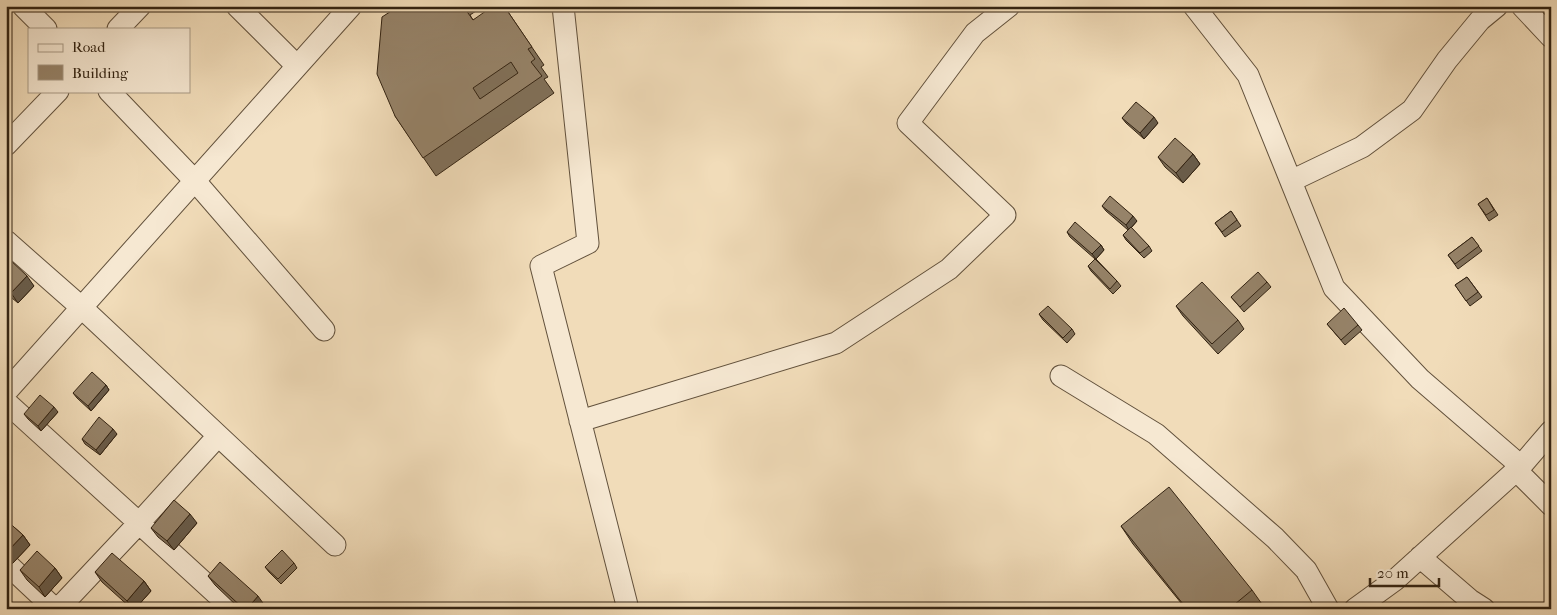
<svg xmlns="http://www.w3.org/2000/svg" width="1557" height="615" viewBox="0 0 1557 615" font-family="'IM FELL French Canon',serif">
<style>
.lines{fill:none;stroke-linecap:round;stroke-linejoin:round}
.minor-casing{stroke:#62513c;stroke-width:23}
.minor{stroke:#f6e8d2;stroke-width:21}
.wall{fill:#81715a;stroke:#332312}
.shaded-wall{fill:#695c4a;stroke:#332312}
.building{fill:#968369;stroke:#332312;fill-rule:evenodd}
</style>
<rect width="100%" height="100%" fill="#f1dcb9"/>
<filter id="stains"><feTurbulence type="fractalNoise" baseFrequency=".004" numOctaves="4"/><feColorMatrix values="0 0 0 0 .2 0 0 0 0 .09 0 0 0 0 .02 0 0 0 .5 -.17"/></filter>
<radialGradient id="worn" r=".72"><stop offset=".6" stop-color="#630" stop-opacity="0"/><stop offset="1" stop-color="#630" stop-opacity=".3"/></radialGradient>
<g class="lines">
<defs>
<path id="minor" d="M23 6 46 29
M237 6 297 66
M563 6 588 243 541 266 628 609
M1194 6 1248 75 1334 288 1420 379 1521 466
M1522 6 1551 37
M118 29 140 6
M109 91 195 181 324 330
M6 145 58 91
M1291 181 1362 147 1412 110 1447 60 1480 20 1497 6
M6 241 81 307 335 545
M1061 376 1156 434 1275 538 1306 570 1328 609
M6 392 351 6
M6 402 139 523 218 436
M580 421 836 343 949 269 1005 215 908 123 975 33 1009 6
M1516 470 1551 505
M1420 557 1470 600 1484 609
M6 563 55 609
M58 609 139 523 233 609
M1355 609 1395 580 1521 466 1551 431"/>
</defs>
<use href="#minor" class="minor-casing"/>
<use href="#minor" class="minor"/>
</g>
<path class="wall" d="M399 6H472L476 11 470 15 473 20 504 6 544 65 541 67 548 77 544 79 554 93 436 176 395 116Z
M1122 118 1158 123 1144 139 1126 123Z
M1193 154 1200 164 1183 183 1165 167 1158 157Z
M1487 198 1498 215 1489 221 1478 204Z
M1102 206 1137 221 1131 228 1149 246 1152 251 1144 258 1126 240 1123 235 1128 230 1106 211Z
M1231 211 1241 226 1225 237 1215 223Z
M1067 232 1101 245 1104 250 1096 259 1117 281 1121 286 1113 294 1091 271 1088 266 1095 259 1070 237Z
M1472 237 1482 251 1458 269 1448 255Z
M6 256 34 286 18 303 6 293Z
M1467 277 1482 297 1470 306 1455 285Z
M1267 282 1271 287 1244 312 1231 297Z
M1176 306 1238 320 1244 329 1218 354 1183 316Z
M1039 314 1072 329 1075 334 1067 343 1043 320Z
M1327 324 1358 325 1362 330 1345 345Z
M106 385 109 390 91 411 77 398 73 393Z
M58 412 41 431 28 419 24 414Z
M117 434 100 455 85 444 82 439Z
M6 520 23 535 30 545 12 564 6 559Z
M197 523 174 550 158 537 151 528Z
M1121 526 1252 590 1264 607 1263 609H1186L1133 544Z
M294 563 297 568 281 584 269 572 265 567Z
M55 568 62 578 45 597 27 580 20 570Z
M95 572 144 581 151 591 135 609H132L102 582Z
M208 576 265 606 262 609H240L215 585Z"/>
<path class="shaded-wall" d="M1154 117 1158 123 1144 139 1140 133Z
M1193 154 1200 164 1183 183 1176 173Z
M1133 216 1137 221 1129 230 1126 225Z
M1101 245 1104 250 1096 259 1092 254Z
M27 276 34 286 18 303 11 293Z
M106 385 109 390 91 411 88 406Z
M54 407 58 412 41 431 38 426Z
M113 429 117 434 100 455 96 450Z
M190 514 197 523 174 550 167 541Z
M23 535 30 545 12 564 6 556V553Z
M55 568 62 578 45 597 39 587Z
M144 581 151 591 135 609H133L127 601Z
M258 596 265 606 262 609H247Z"/>
<path class="building" d="M399 6H463L473 20 493 6H504L532 47 528 49 535 59 531 62 542 76 423 158 395 116 377 74 382 17ZM511 62 518 73 480 99 473 88Z
M1136 102 1154 117 1140 133 1122 118Z
M1175 138 1193 154 1176 173 1158 157Z
M1110 196 1133 216 1126 225 1102 206Z
M1487 198 1494 210 1486 215 1478 204Z
M1231 211 1237 220 1222 232 1215 223Z
M1075 222 1101 245 1092 254 1067 232Z
M1131 227 1149 246 1140 253 1123 235Z
M1472 237 1479 246 1455 264 1448 255Z
M6 256 27 276 11 293 6 289Z
M1095 259 1117 281 1110 289 1088 266Z
M1258 272 1267 282 1240 307 1231 297Z
M1467 277 1478 292 1466 301 1455 285Z
M1202 282 1238 320 1212 344 1176 306Z
M1048 306 1072 329 1063 338 1039 314Z
M1344 308 1358 325 1341 340 1327 324Z
M92 372 106 385 88 406 73 393Z
M40 395 54 407 38 426 24 414Z
M99 417 113 429 96 450 82 439Z
M1169 487 1252 590 1229 609H1187L1121 526Z
M174 500 190 514 167 541 151 528Z
M6 520 23 535 6 553Z
M282 550 294 563 278 579 265 567Z
M37 551 55 568 39 587 20 570Z
M112 553 144 581 127 601 95 572Z
M220 562 258 596 247 609H244L208 576Z
M207 603 213 609H202Z"/>
<rect width="1557" height="615" fill="none" stroke="#f1dcb9" stroke-width="25"/>
<rect x="8" y="8" width="1542" height="600" fill="none" stroke="#332312" stroke-width="2.5"/>
<rect x="12" y="12" width="1532" height="590" fill="none" stroke="#332312"/>
<rect x="28" y="28" width="162" height="65" fill="#f6e8d2" stroke="#a89985"/>
<rect x="38" y="44" width="25" height="8" fill="#f6e8d2" stroke="#a89985"/>
<text x="72" y="52" font-size="15" fill="#332312">Road</text>
<rect x="38" y="65" width="25" height="15" fill="#968369" stroke="#a89985"/>
<text x="72" y="78" font-size="15" fill="#332312">Building</text>
<path d="M1370 578v8h69v-8" fill="none" stroke="#332312" stroke-width="2.5"/>
<text x="1377" y="578" font-size="15" fill="#332312" stroke="#f6e8d2" stroke-width="4" paint-order="stroke">20 m</text>
<rect width="100%" height="100%" filter="url(#stains)"/>
<rect width="100%" height="100%" fill="url(#worn)"/>
</svg>
